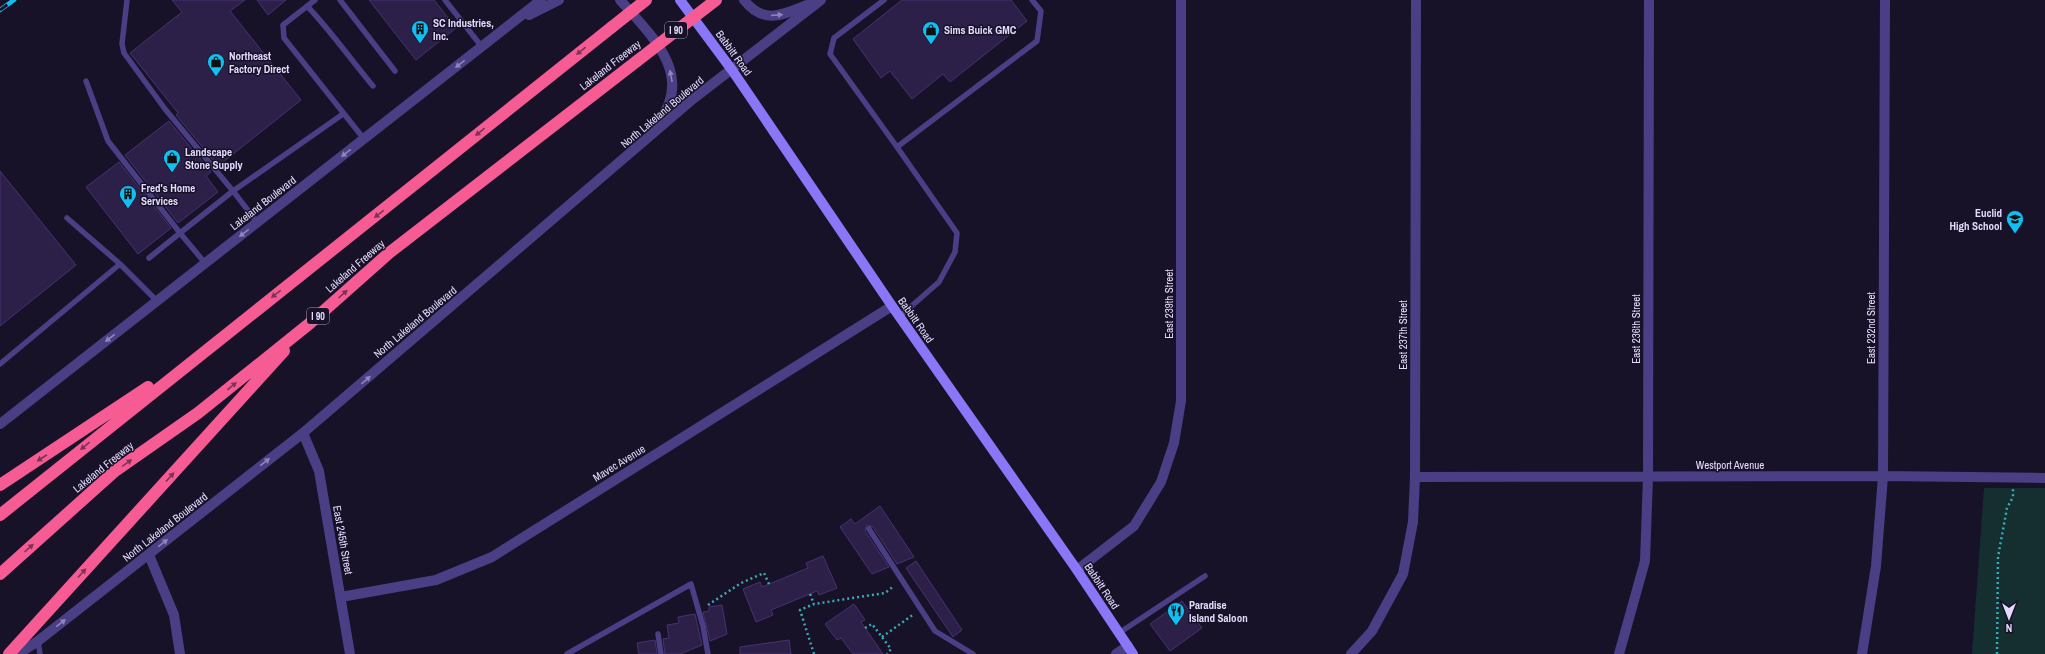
<svg xmlns="http://www.w3.org/2000/svg" width="2045" height="654" viewBox="0 0 2045 654" font-family="'Archivo Narrow',sans-serif">
<style>
.green{fill:#152f31}
.building{fill:#2c1f48;stroke:#473272}
.lines{fill:none;stroke-linecap:round;stroke-linejoin:round}
.path{stroke:#37acb4;stroke-width:2.5;stroke-dasharray:2 3;stroke-linecap:butt}
.service{stroke:#4a3f84;stroke-width:5.5}
.minor{stroke:#4a3f84;stroke-width:10}
.tertiary{stroke:#4a3f84;stroke-width:10}
.secondary{stroke:#8a77f8;stroke-width:10}
.motorway{stroke:#f65c93;stroke-width:12}
.rail-casing{stroke:#11c0f2;stroke-width:4.5}
.rail{stroke:#181228;stroke-width:3;stroke-dasharray:9;stroke-linecap:butt}
.motorway-bridge{stroke:#f65c93;stroke-width:12}
.oneway{fill:#8f85ba}
.oneway2{fill:#7c3358}
.labels{text-anchor:middle;dominant-baseline:central;stroke-width:3;stroke-linejoin:round;paint-order:stroke}
.shield{fill:#181228;stroke:#a69ebd;stroke-width:1}
.shield-label{font-size:10px;font-weight:bold;fill:#e3dafd}
.poi-label{font-size:11px;font-weight:bold;fill:#e3dafd;stroke:#181228;text-anchor:start}
.street-label{font-size:11px;fill:#e3dafd;stroke:#181228}
</style>
<rect width="100%" height="100%" fill="#181228"/>
<path class="green" d="M1984 488H2045V654H1972Z"/>
<path class="building" d="M172 0H245L230 11 301 100 218 166 176 115 178 113 130 53 182 12Z
M257 0H286L268 15Z
M369 0H434L456 28 416 60Z
M902 0H1011L1027 21 950 82 943 74 912 99 890 71 881 78 853 39Z
M169 121 211 172 206 176 218 192 178 223 125 155Z
M119 162 171 228 138 254 86 187Z
M0 171 76 265 0 326Z
M880 506 914 557 897 564 873 527 867 525 865 531 889 567 872 574 840 527 851 519 855 524Z
M823 556 837 588 819 595 817 591 771 610 773 615 756 622 743 589 760 582 762 587 808 568 806 563Z
M916 561 962 630 953 637 906 568Z
M1182 601 1202 628 1170 651 1150 624Z
M854 604 865 620 861 622 883 654H853L841 638 837 640 825 624Z
M722 605 727 634 710 641 703 612 709 611V607Z
M695 614 702 645 680 654H665L663 639 669 638 667 625 679 623 678 617Z
M655 640 657 654H639L637 643Z
M789 640 791 654H740V647Z"/>
<g class="lines">
<path class="path" d="M810 594 814 604
M708 605 741 583 764 573 769 584
M865 628 872 624 891 649 887 654
M882 637 914 614
M814 654 800 610 814 604 885 593 894 586
M1997 654 1998 557 2007 508 2013 497V489"/>
<path class="service" d="M127 0 122 44 124 53 165 109 233 191 180 233 205 263
M315 0 283 25 284 38 364 139
M340 0 395 71
M445 0 482 47
M884 0 834 38 830 54 897 147
M307 6C331 31 351 60 373 86
M86 81 108 141 180 233 149 258
M67 218 120 264
M257 222 233 191 343 114
M899 317 939 282 955 252 957 233 897 147 1037 41 1041 11 1032 0
M0 364 120 264 157 301
M869 529 935 631 973 654
M1119 633 1205 576
M658 634 661 654
M38 641 40 654
M567 654 691 584 703 626 708 654"/>
<path class="minor" d="M303 433 319 471 350 654
M1415 477 1883 476 2045 478
M149 555 174 615 180 654
M1077 570 1134 526 1161 482 1174 443 1181 401V0
M341 597 436 580 492 557 892 306
M1116 654 1128 646
M1351 654 1372 631 1403 574 1413 522 1415 477 1416 0
M1619 654 1645 561 1648 477 1649 0
M1862 654 1876 566 1883 476 1885 0"/>
<path class="tertiary" d="M620 0C652 36 696 76 657 124
M744 0C765 27 786 13 812 3
M529 15 559 0
M0 424 541 0
M18 654 38 641 303 433 693 99 821 0"/>
<path class="secondary" d="M680 0 732 70 892 306 1077 570 1133 654"/>
<path class="motorway" d="M0 485 148 387
M0 515 612 27
M0 574 115 471 198 413 309 324 389 253 637 61
M9 654 284 351"/>
<defs>
<path id="rail" d="M0 10 14 0"/>
</defs>
<use href="#rail" class="rail-casing"/>
<use href="#rail" class="rail"/>
<path class="motorway-bridge" d="M612 27 646 0
M637 61 716 0"/>
</g>
<defs><path id="oneway-solid" d="M-6-.8H1V-3.2L6.5 0L1 3.2V.8H-6Z"/></defs>
<g class="oneway">
<use href="#oneway-solid" transform="translate(777 15) rotate(-5)"/>
<use href="#oneway-solid" transform="translate(460 64) rotate(142)"/>
<use href="#oneway-solid" transform="translate(671 76) rotate(-101)"/>
<use href="#oneway-solid" transform="translate(346 153) rotate(142)"/>
<use href="#oneway-solid" transform="translate(244 233) rotate(142)"/>
<use href="#oneway-solid" transform="translate(110 338) rotate(142)"/>
<use href="#oneway-solid" transform="translate(366 380) rotate(-40)"/>
<use href="#oneway-solid" transform="translate(265 462) rotate(-38)"/>
<use href="#oneway-solid" transform="translate(163 543) rotate(-38)"/>
<use href="#oneway-solid" transform="translate(61 623) rotate(-38)"/>
</g>
<g class="oneway2">
<use href="#oneway-solid" transform="translate(581 51) rotate(141)"/>
<use href="#oneway-solid" transform="translate(480 132) rotate(141)"/>
<use href="#oneway-solid" transform="translate(379 214) rotate(142)"/>
<use href="#oneway-solid" transform="translate(276 294) rotate(142)"/>
<use href="#oneway-solid" transform="translate(343 294) rotate(-42)"/>
<use href="#oneway-solid" transform="translate(232 386) rotate(-39)"/>
<use href="#oneway-solid" transform="translate(85 446) rotate(141)"/>
<use href="#oneway-solid" transform="translate(42 458) rotate(147)"/>
<use href="#oneway-solid" transform="translate(127 463) rotate(-35)"/>
<use href="#oneway-solid" transform="translate(170 477) rotate(-48)"/>
<use href="#oneway-solid" transform="translate(29 548) rotate(-42)"/>
<use href="#oneway-solid" transform="translate(82 573) rotate(-48)"/>
</g>
<defs>
<symbol id="building-pin" viewBox="-11 -11 22 30"><path d="M0 17L-7.5 6A9.5 9.5 0 1 1 7.5 6Z" fill="#11c0f2" stroke="#181228"/><path d="M-4-6H4V6H1V3H-1V6H-4ZM-2.5-4.3h1.7v1.8h-1.7ZM.8-4.3h1.7v1.8H.8ZM-2.5-1h1.7V.8h-1.7ZM.8-1h1.7V.8H.8Z" fill="#111"/></symbol>
<symbol id="shop-pin" viewBox="-11 -11 22 30"><path d="M0 17L-7.5 6A9.5 9.5 0 1 1 7.5 6Z" fill="#11c0f2" stroke="#181228"/><path d="M-5-2.5h2.3a2.7 3.5 0 0 1 5.4 0H5L5.5 6h-11ZM-1.5-2.5h3a1.5 2.3 0 0 0-3 0Z" fill="#111"/></symbol>
<symbol id="school-pin" viewBox="-11 -11 22 30"><path d="M0 17L-7.5 6A9.5 9.5 0 1 1 7.5 6Z" fill="#11c0f2" stroke="#181228"/><path d="M0-5L7-2L0 1L-7-2ZM-4 1L0 2.5L4 1V4Q0 6-4 4Z" fill="#111"/></symbol>
<symbol id="restaurant-pin" viewBox="-11 -11 22 30"><path d="M0 17L-7.5 6A9.5 9.5 0 1 1 7.5 6Z" fill="#11c0f2" stroke="#181228"/><path d="M-5-6h1v4h1v-4h1v4h1v-4h1v5L-1.5 .5V6h-2V.5L-5-1ZM5-6V6H3V1.5H1.5Q1.5-4 5-6Z" fill="#111"/></symbol>
</defs>
<g fill-rule="evenodd">
<use href="#building-pin" x="410" y="19" width="20" height="27"/>
<use href="#shop-pin" x="921" y="20" width="20" height="27"/>
<use href="#shop-pin" x="206" y="52" width="20" height="27"/>
<use href="#shop-pin" x="162" y="148" width="20" height="27"/>
<use href="#building-pin" x="118" y="184" width="20" height="27"/>
<use href="#school-pin" x="2005" y="209" width="20" height="27"/>
<use href="#restaurant-pin" x="1166" y="601" width="20" height="27"/>
</g>
<g class="labels">
<g class="shield">
<rect x="665" y="22" width="22" height="16" rx="3"/>
<rect x="307" y="308" width="22" height="16" rx="3"/>
</g>
<g class="shield-label">
<text x="676" y="30">I 90</text>
<text x="318" y="316">I 90</text>
</g>
<g class="poi-label">
<text x="433" y="23">SC Industries,<tspan x="433" dy="13">Inc.</tspan></text>
<text x="944" y="30">Sims Buick GMC</text>
<text x="229" y="56">Northeast<tspan x="229" dy="13">Factory Direct</tspan></text>
<text x="185" y="152">Landscape<tspan x="185" dy="13">Stone Supply</tspan></text>
<text x="141" y="188">Fred's Home<tspan x="141" dy="13">Services</tspan></text>
<text x="2002" y="213" text-anchor="end">Euclid<tspan x="2002" dy="13">High School</tspan></text>
<text x="1189" y="605">Paradise<tspan x="1189" dy="13">Island Saloon</tspan></text>
</g>
<g class="street-label">
<text transform="translate(734 53) rotate(54)">Babbitt Road</text>
<text transform="translate(610 65) rotate(-38)">Lakeland Freeway</text>
<text transform="translate(662 112) rotate(-40)">North Lakeland Boulevard</text>
<text transform="translate(263 203) rotate(-38)">Lakeland Boulevard</text>
<text transform="translate(355 266) rotate(-41)">Lakeland Freeway</text>
<text transform="translate(1169 304) rotate(-90)">East 239th Street</text>
<text transform="translate(916 320) rotate(55)">Babbitt Road</text>
<text transform="translate(415 322) rotate(-40)">North Lakeland Boulevard</text>
<text transform="translate(1871 328) rotate(-90)">East 232nd Street</text>
<text transform="translate(1636 329) rotate(-90)">East 236th Street</text>
<text transform="translate(1403 335) rotate(-90)">East 237th Street</text>
<text transform="translate(619 463) rotate(-32)">Mavec Avenue</text>
<text x="1730" y="465">Westport Avenue</text>
<text transform="translate(103 467) rotate(-39)">Lakeland Freeway</text>
<text transform="translate(165 527) rotate(-38)">North Lakeland Boulevard</text>
<text transform="translate(343 540) rotate(80)">East 245th Street</text>
<text transform="translate(1102 586) rotate(56)">Babbitt Road</text>
</g>
</g>
<g transform="translate(2009 618) rotate(180)" stroke="#181228" stroke-width="3" paint-order="stroke">
<path d="M0-3L7 15L0 10L-7 15Z" fill="#e3dafd"/>
<text y="-6" font-size="11" font-weight="bold" text-anchor="middle" fill="#e3dafd">N</text>
</g>
</svg>
